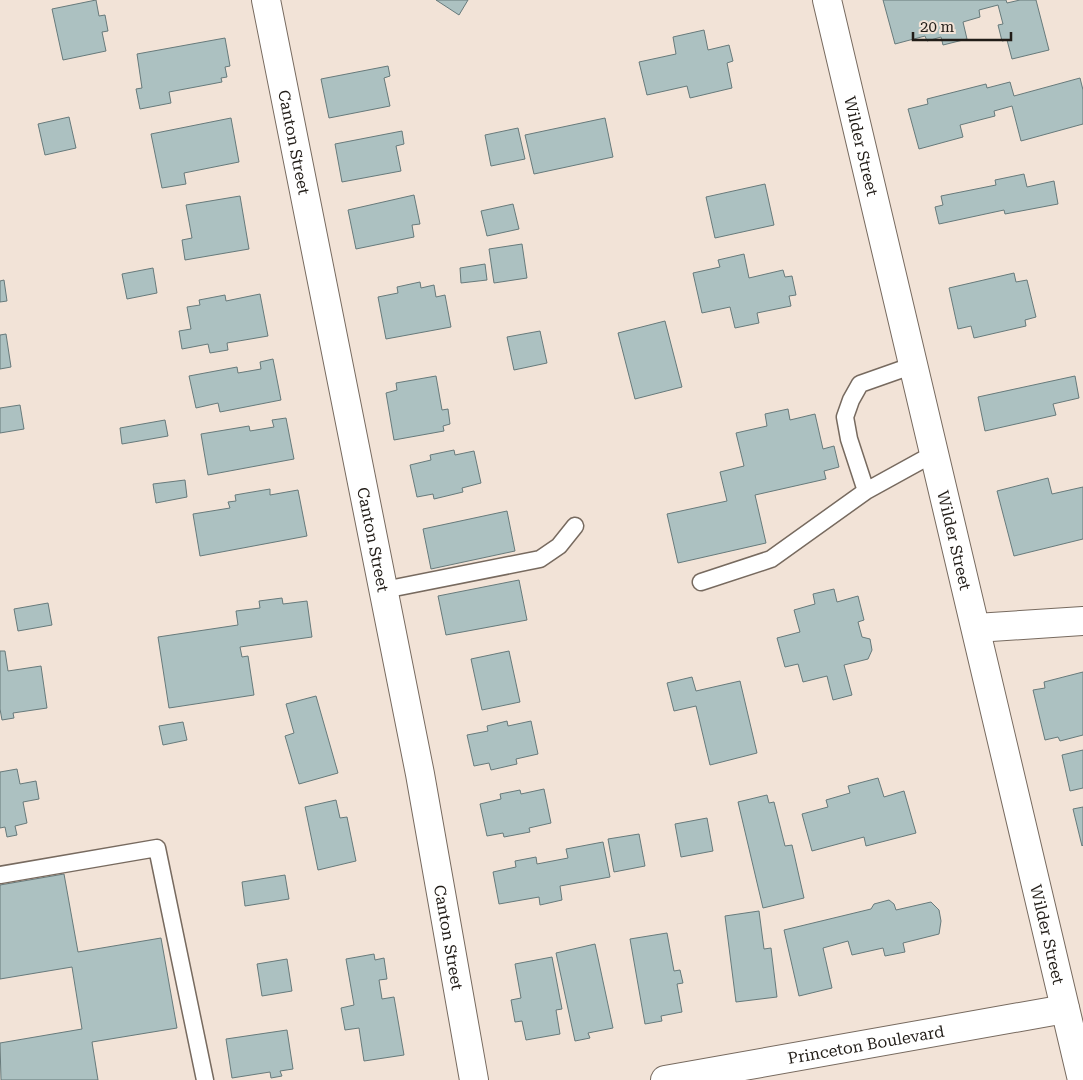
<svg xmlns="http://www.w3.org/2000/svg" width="1083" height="1080" viewBox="0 0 1083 1080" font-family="'Roboto Serif',serif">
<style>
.building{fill:#acc1c1;stroke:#677a7b}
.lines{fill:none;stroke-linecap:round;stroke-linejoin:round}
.lane-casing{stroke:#776a5f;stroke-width:19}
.street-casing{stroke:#776a5f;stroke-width:30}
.secondary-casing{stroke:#776a5f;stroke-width:30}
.lane{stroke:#fff;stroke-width:16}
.street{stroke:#fff;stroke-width:28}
.secondary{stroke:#fff;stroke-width:28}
.labels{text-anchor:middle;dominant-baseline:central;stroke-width:4;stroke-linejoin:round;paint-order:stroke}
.street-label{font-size:16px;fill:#211c17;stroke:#f2e3d7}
</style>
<rect width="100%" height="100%" fill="#f2e3d7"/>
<path class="building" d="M96 0 99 16 105 15 108 31 102 32 106 51 63 60 52 9Z
M436 0H468L459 15Z
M883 0H1006L1007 3 1020 0H1036L1049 50 1012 59 1007 40 1002 41 998 25 1003 24 998 5 979 10 980 17 963 22 967 39 943 45 941 37 927 41 925 36 895 44Z
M704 30 708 50 729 45 733 61 727 63 732 88 690 98 687 86 647 95 639 62 676 54 673 37Z
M225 38 230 66 225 67 227 77 221 78 222 82 169 92 171 103 140 109 136 89 142 88 137 54Z
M388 66 390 76 384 78 390 106 329 118 321 79Z
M1080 78 1083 90V124L1021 141 1012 106 994 111 995 116 960 125 963 137 919 149 908 109 928 104 927 99 986 84 987 88 1010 82 1014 96Z
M69 117 76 148 45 155 38 124Z
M231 118 239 162 184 173 186 184 162 188 151 134Z
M605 118 613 157 534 174 525 135Z
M518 128 525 159 491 166 485 135Z
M402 131 404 144 396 146 401 171 342 182 335 144Z
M1024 174 1027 187 1054 181 1058 204 1005 214 1004 210 939 224 935 207 943 205 941 196 996 185 995 180Z
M765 184 774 225 715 238 706 197Z
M414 195 420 224 412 225 414 237 356 249 348 210Z
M240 196 249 249 185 260 182 240 192 238 186 205Z
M513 204 519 229 487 236 481 211Z
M522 244 527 278 494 283 489 249Z
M744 254 749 278 783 270 785 277 792 276 796 295 789 296 791 306 757 313 759 323 735 328 730 307 702 313 693 273 720 267 718 260Z
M485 264 487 280 461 283 460 268Z
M153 268 157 293 127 299 122 274Z
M1014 273 1016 282 1027 280 1036 317 1025 320 1026 326 974 338 971 326 958 329 949 288Z
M4 280 7 301 0 302V281Z
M420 282 421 288 434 285 436 297 445 295 451 327 386 339 378 297 398 293 397 287Z
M260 294 268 336 227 343 228 350 210 353 208 344 182 349 179 331 191 329 187 307 200 305 199 300 225 295 226 301Z
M665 321 682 387 635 399 618 333Z
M540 331 547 363 514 370 507 337Z
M6 334 11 367 0 369V335Z
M273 359 281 400 220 412 218 403 196 408 189 376 237 367 238 373 261 369 260 362Z
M436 376 442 410 448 409 450 424 443 426 444 431 394 440 386 393 397 390 396 383Z
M1075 376 1079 398 1053 404 1056 415 985 431 978 397Z
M20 405 24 429 0 433V408Z
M788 409 790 420 815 414 823 449 834 446 839 467 824 471 826 479 755 495 766 543 678 563 667 514 727 501 720 472 744 466 736 433 767 426 765 414Z
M286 418 294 459 208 475 201 434 249 426 250 431 274 427 272 420Z
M165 420 168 436 122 444 120 428Z
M454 450 455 455 474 451 481 483 462 488 463 492 434 499 433 494 417 497 410 465 431 460 430 455Z
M1048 478 1052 494 1083 487V539L1014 556 997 491Z
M185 480 187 497 156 503 153 484Z
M270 489V495L298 490 307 536 200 556 193 514 230 508 228 502 236 501 235 495Z
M507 511 515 551 431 569 423 529Z
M519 580 527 620 446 635 438 596Z
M834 589 837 602 858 596 864 620 858 622 862 637 870 639 872 650 868 659 844 665 852 695 833 700 827 676 803 682 798 664 785 667 777 638 800 632 794 610 815 604 813 594Z
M282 598 283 604 307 601 312 637 240 647 242 657 248 656 254 695 169 708 158 637 238 625 236 611 260 608 259 601Z
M48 603 52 625 18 631 14 609Z
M0 651H5L8 671 41 666 47 708 13 713 14 718 2 720 0 709Z
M509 651 520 702 482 710 471 659Z
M1083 672V735L1060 741 1058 737 1045 740 1033 690 1045 688 1044 682Z
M692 677 696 691 740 681 757 753 710 765 696 706 674 711 667 683Z
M316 696 338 773 299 784 285 736 294 733 286 704Z
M507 721 508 726 531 721 538 754 516 759 517 764 491 770 489 763 474 766 467 735 488 731 487 726Z
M183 722 187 740 163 745 159 726Z
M1083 750V788L1070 791 1062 755Z
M17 769 20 784 36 781 39 799 23 802 27 823 15 826 17 835 7 837 5 827 0 828V772Z
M878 778 884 797 904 791 916 833 866 846 864 837 812 851 802 814 828 807 826 800 850 793 848 786Z
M544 789 551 823 529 828 530 832 504 837 503 833 487 836 480 804 501 799 500 794 520 790 521 794Z
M767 795 769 803 774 802 785 846 792 845 804 898 763 908 738 802Z
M336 800 340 818 347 817 356 861 318 870 305 807Z
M1083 807V845L1082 846 1073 809Z
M707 818 713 851 681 857 675 824Z
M639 834 645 866 614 872 608 839Z
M603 842 610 877 560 886 562 900 540 905 539 897 499 904 493 872 516 867 515 861 536 857 537 864 568 858 566 849Z
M64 874 78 952 161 938 177 1028 92 1042 98 1080H1L0 1043 82 1029 72 967 0 979V885Z
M285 875 289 899 245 906 242 882Z
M889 900 894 904 896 910 931 902 939 910 941 921 939 934 903 943 905 952 885 956 883 948 852 955 848 941 823 948 832 988 799 996 784 930 871 909 874 904Z
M759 911 764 949 771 948 777 997 736 1002 725 916Z
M667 933 674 971 680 970 683 983 677 984 682 1012 661 1016 662 1021 645 1024 630 939Z
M595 944 613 1028 588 1033 590 1038 575 1041 556 953Z
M374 954 375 960 384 958 387 979 379 980 382 999 394 997 404 1055 364 1061 359 1028 345 1030 341 1008 354 1005 346 959Z
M552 957 562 1009 556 1010 560 1034 526 1040 522 1021 515 1022 511 1000 521 998 515 964Z
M287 959 292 991 262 996 257 964Z
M287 1030 293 1069 280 1071 282 1076 271 1078 270 1072 232 1078 226 1039Z"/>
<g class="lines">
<defs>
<path id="lane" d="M914 365 860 384 851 400 845 417 849 439 866 491 935 453
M701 582 771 559 866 491
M384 590 540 559 559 546 575 526
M0 875 157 848 205 1080"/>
<g id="street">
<path id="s1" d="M266 0 420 774 474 1080"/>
<path d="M976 628 1083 621"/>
</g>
<g id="secondary">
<path id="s2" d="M827 0 1082 1080"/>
<path id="s3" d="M665 1080 1065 1009"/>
</g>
</defs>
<use href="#lane" class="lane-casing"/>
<use href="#street" class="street-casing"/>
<use href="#secondary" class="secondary-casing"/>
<use href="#lane" class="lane"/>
<use href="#street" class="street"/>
<use href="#secondary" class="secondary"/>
</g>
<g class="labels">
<g class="street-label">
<text stroke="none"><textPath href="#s1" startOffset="145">Canton Street</textPath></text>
<text stroke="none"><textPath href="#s2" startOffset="150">Wilder Street</textPath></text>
<text stroke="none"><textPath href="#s1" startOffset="550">Canton Street</textPath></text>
<text stroke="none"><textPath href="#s2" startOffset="555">Wilder Street</textPath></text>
<text stroke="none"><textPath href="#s2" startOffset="960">Wilder Street</textPath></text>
<text stroke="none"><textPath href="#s1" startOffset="955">Canton Street</textPath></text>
<text stroke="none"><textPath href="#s3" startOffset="204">Princeton Boulevard</textPath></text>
</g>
</g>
<path d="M913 32v8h98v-8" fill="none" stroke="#211c17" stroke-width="2.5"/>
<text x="920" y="32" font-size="15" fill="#211c17" stroke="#f2e3d7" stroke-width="4" paint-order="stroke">20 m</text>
</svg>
